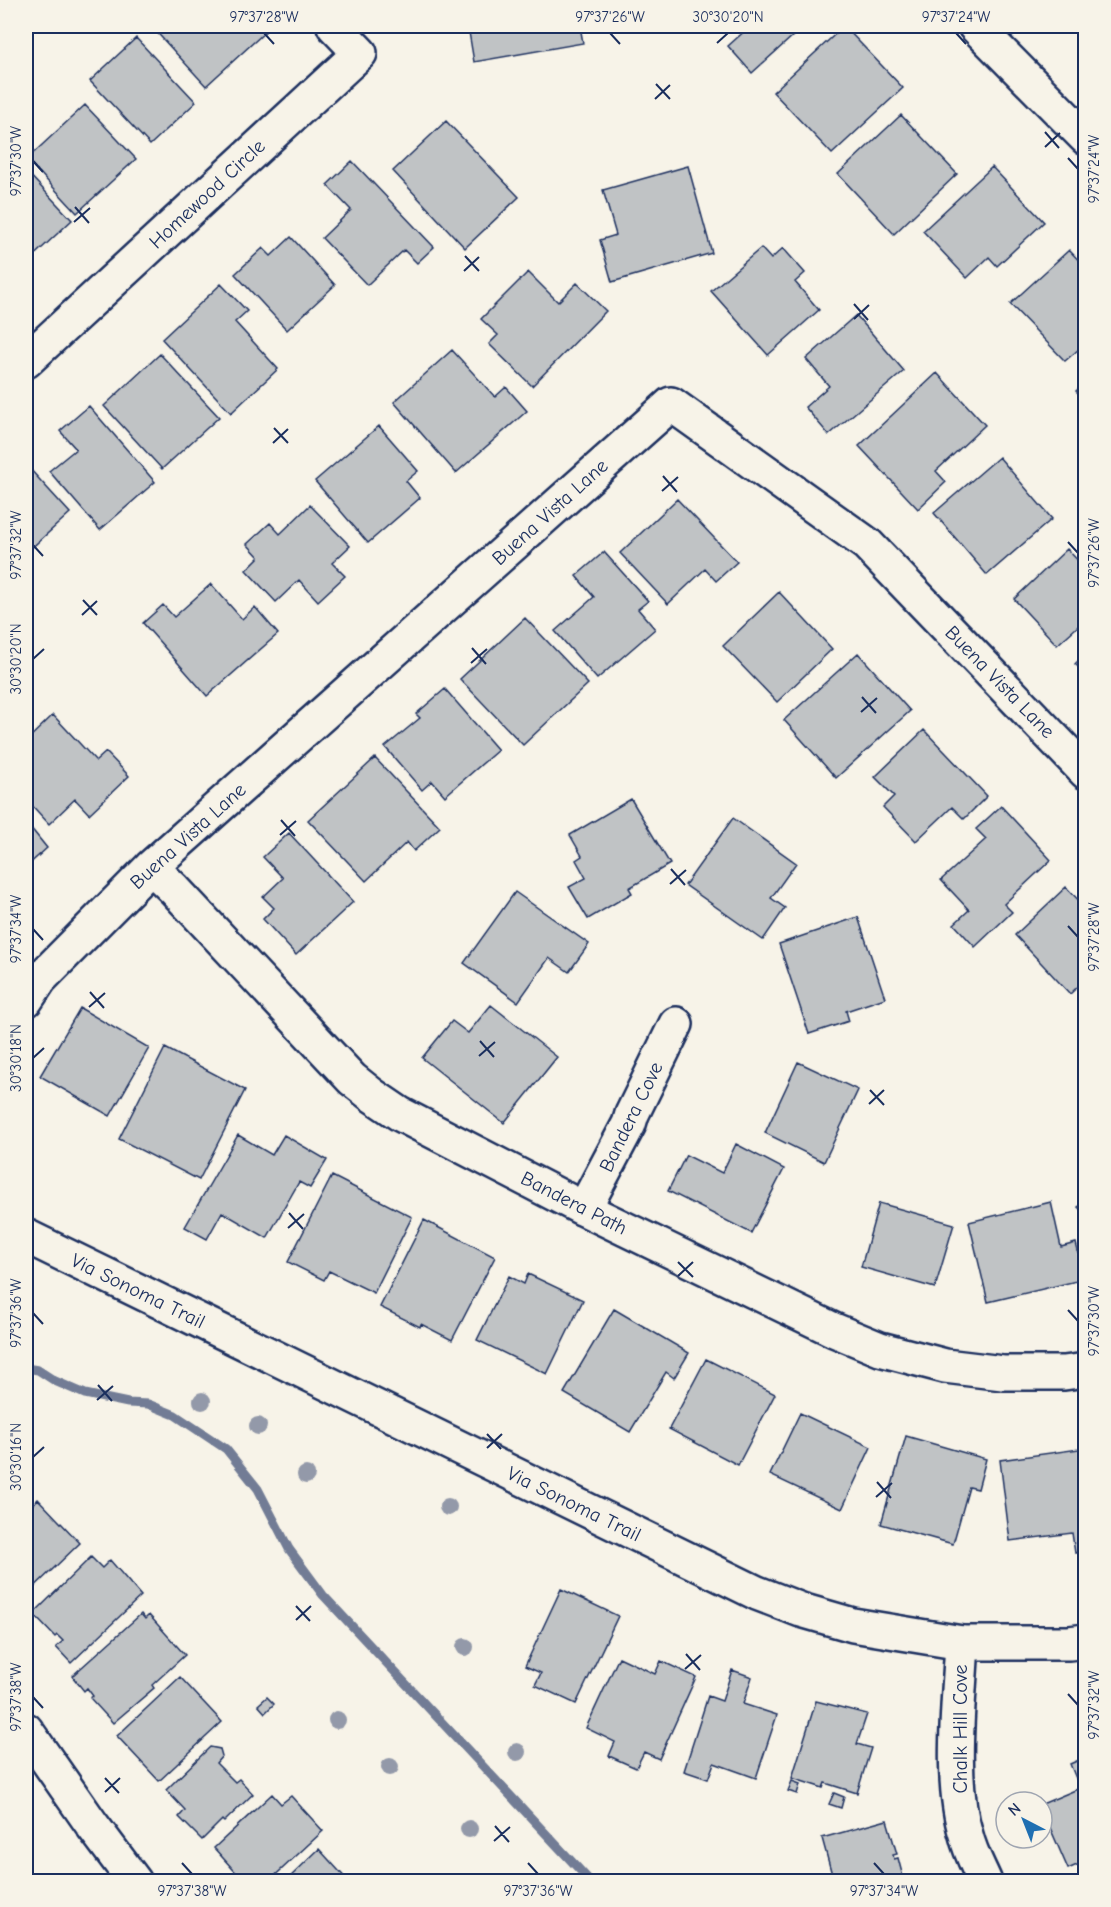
<svg xmlns="http://www.w3.org/2000/svg" width="1111" height="1907" viewBox="0 0 1111 1907" font-family="'Comic Neue',sans-serif">
<style>
.lines{fill:none;stroke-linecap:round;stroke-linejoin:round}
.stream{stroke:#727c95;stroke-width:9}
.building{fill:#c0c3c5;stroke:#1b2f5e;stroke-width:1.5}
.street-casing{stroke:#1b2f5e;stroke-width:38}
.secondary-casing{stroke:#1b2f5e;stroke-width:38}
.street{stroke:#f7f3e8;stroke-width:33}
.secondary{stroke:#f7f3e8;stroke-width:33}
.tree{fill:#9399a9}
.ticks{fill:none;stroke:#1b2f5e;stroke-width:2}
.labels{text-anchor:middle;dominant-baseline:central;stroke-width:5;stroke-linejoin:round;paint-order:stroke}
.street-label{font-size:20px;fill:#1b2f5e;stroke:#f7f3e8}
.neatline{fill:none;stroke:#1b2f5e;stroke-width:2}
.ticks-label{font-size:15px;text-anchor:middle;fill:#1b2f5e}
</style>
<rect width="100%" height="100%" fill="#f7f3e8"/>
<filter id="ink" filterUnits="userSpaceOnUse"><feTurbulence type="fractalNoise" baseFrequency=".0167" numOctaves="2"/><feDisplacementMap in="SourceGraphic" scale="12" xChannelSelector="R" yChannelSelector="G"/><feConvolveMatrix kernelMatrix="1 2 1 2 8 2 1 2 1" color-interpolation-filters="sRGB"/></filter>
<g filter="url(#ink)">
<g class="lines">
<path class="stream" d="M26 1368 38 1370 55 1381 85 1394 128 1403 148 1404 175 1415 226 1449 258 1489 289 1549 323 1595 591 1882"/>
</g>
<path class="building" d="M151 26H259L265 32 206 86Z
M468 26H580L583 43 474 62Z
M746 26H804L752 73 728 46 748 28Z
M808 26H823L815 33Z
M844 26 903 88 832 154 773 92Z
M136 38 196 102 150 145 90 81Z
M85 105 136 159 77 213 27 159Z
M901 115 957 174 894 234 838 174Z
M446 121 519 197 465 248 393 171Z
M352 161 434 247 417 263 404 250 367 285 322 238 351 210 327 185Z
M688 166 712 253 612 282 600 240 616 235 603 190Z
M992 167 1044 222 997 266 989 257 967 278 923 231Z
M26 171 72 220 26 263Z
M291 237 335 285 287 330 235 274 263 248 271 256Z
M761 248 771 259 783 248 805 273 795 282 819 310 768 355 711 291Z
M1069 250 1086 268V343L1065 361 1010 304Z
M528 272 558 302 577 283 606 311 532 386 489 344 498 335 481 319Z
M221 284 247 311 235 322 278 369 231 413 162 339Z
M856 315 904 371 829 435 805 407 829 386 806 359Z
M452 350 495 397 506 387 527 411 456 473 394 402Z
M160 354 219 417 162 469 104 406Z
M937 373 985 425 936 471 946 482 918 509 859 446Z
M1086 382V401L1076 391Z
M89 406 155 482 100 530 49 471 76 449 60 431Z
M379 426 418 471 406 481 420 498 368 543 315 481Z
M999 457 1052 519 987 575 934 513Z
M29 468 70 513 26 553V471Z
M677 499 737 562 716 581 705 569 668 604 620 553Z
M310 505 350 546 332 563 345 576 318 601 299 580 276 602 246 570 259 557 247 544 270 523 280 534Z
M1067 549 1086 569V619L1057 645 1014 599Z
M604 552 648 601 638 609 655 629 597 679 555 631 594 597 576 576Z
M211 584 242 619 255 607 278 634 207 696 143 623 163 605 174 617Z
M779 592 832 649 777 702 723 646Z
M525 618 588 684 523 745 460 679Z
M858 653 910 711 836 778 784 720Z
M1086 653V674L1075 664Z
M445 689 498 750 445 796 432 781 422 790 385 747 420 718 416 714Z
M53 715 96 761 106 752 129 776 89 814 75 799 49 824 26 799V741Z
M924 730 987 796 964 819 952 807 916 841 883 807 894 796 875 777Z
M375 758 440 827 414 851 407 842 366 881 308 820Z
M631 799 670 864 629 888 632 893 588 919 569 887 586 878 576 860 582 856 570 835Z
M1001 806 1051 860 1004 904 1012 912 975 947 954 924 969 910 941 880 986 839 976 829Z
M733 818 796 863 771 898 785 908 763 940 685 885Z
M26 822 47 848 26 867Z
M289 833 353 902 296 955 263 919 274 908 263 897 283 878 263 857Z
M1066 887 1086 908V979L1070 994 1015 935Z
M515 892 589 944 569 972 549 958 518 1002 464 963Z
M858 917 885 998 846 1011 849 1021 809 1034 779 944Z
M491 1005 557 1057 504 1123 422 1058 452 1021 468 1033Z
M80 1008 149 1048 110 1116 40 1076Z
M165 1048 245 1090 199 1180 119 1139Z
M798 1062 858 1090 824 1162 765 1133Z
M238 1135 272 1155 284 1135 327 1160 310 1188 299 1182 267 1238 222 1212 207 1239 185 1227Z
M736 1144 784 1169 751 1233 668 1191 686 1155 722 1173Z
M332 1176 412 1217 374 1293 329 1271 324 1280 288 1262Z
M1086 1201V1215L1078 1207Z
M1051 1202 1061 1247 1076 1243 1085 1279 988 1302 969 1222Z
M879 1203 954 1224 935 1288 861 1267Z
M424 1220 495 1257 452 1340 421 1324 420 1327 380 1307Z
M528 1274 583 1300 547 1374 477 1340 509 1276 524 1284Z
M614 1309 689 1353 674 1378 666 1372 630 1432 564 1393Z
M706 1359 775 1394 738 1465 669 1429Z
M800 1413 871 1447 842 1509 770 1475Z
M906 1436 986 1459 978 1489 969 1487 953 1544 881 1524Z
M1086 1448V1551L1075 1553 1072 1533 1010 1541 1000 1460Z
M38 1499 80 1543 26 1595V1511Z
M91 1557 102 1568 110 1560 141 1596 71 1663 56 1647 63 1641 57 1635 55 1637 33 1614Z
M561 1589 618 1616 576 1704 535 1685 541 1673 525 1666Z
M141 1614 145 1619 149 1615 185 1655 152 1685 154 1688 113 1723 90 1698 93 1696 87 1688 84 1691 72 1676Z
M619 1657 655 1674 661 1661 696 1677 659 1759 644 1752 636 1768 609 1756 615 1742 586 1728Z
M732 1670 752 1677 743 1704 777 1715 756 1778 714 1763 708 1779 684 1771 708 1696 722 1701Z
M180 1677 222 1722 159 1781 117 1736Z
M267 1697 274 1704 265 1713 258 1705Z
M816 1701 867 1714 857 1744 871 1748 857 1793 825 1783 823 1788 792 1778Z
M210 1747 220 1749 222 1756 216 1763 235 1782 239 1779 253 1794 224 1822 222 1820 202 1840 179 1817 185 1810 166 1790Z
M1086 1757V1861L1068 1869 1042 1809V1804L1080 1788 1070 1764Z
M792 1781 800 1784 797 1794 788 1791Z
M834 1793 844 1797 841 1808 829 1804Z
M272 1794 281 1804 291 1796 323 1831 268 1882H235L240 1877 214 1848Z
M887 1820 897 1854 893 1855 894 1859 898 1858 903 1877 902 1879 898 1882H834L822 1838Z
M319 1849 349 1882H285Z
M26 1870 37 1882H26Z"/>
<g class="lines">
<defs>
<path id="street" d="M975 26 1086 138
M26 361 360 53 334 26
M151 867 174 889 352 1079 372 1095 400 1114 584 1209 834 1330 880 1349 945 1366 1003 1373H1064L1086 1370
M26 1000 40 979 151 867 671 404 867 544 1086 772
M584 1209 629 1124 632 1114 676 1024
M962 1643C959 1701 949 1780 966 1835 970 1852 978 1866 985 1882
M26 1730 93 1826 135 1882"/>
<path id="secondary" d="M26 1236 757 1593 801 1610 853 1625 962 1643H1069L1086 1641"/>
</defs>
<use href="#street" class="street-casing"/>
<use href="#secondary" class="secondary-casing"/>
<use href="#street" class="street"/>
<use href="#secondary" class="secondary"/>
</g>
<g class="tree">
<circle cx="202" cy="1401" r="9"/>
<circle cx="258" cy="1426" r="9"/>
<circle cx="306" cy="1475" r="9"/>
<circle cx="448" cy="1507" r="9"/>
<circle cx="465" cy="1647" r="9"/>
<circle cx="337" cy="1720" r="9"/>
<circle cx="517" cy="1752" r="9"/>
<circle cx="390" cy="1767" r="9"/>
<circle cx="469" cy="1829" r="9"/>
</g>
</g>
<path class="ticks" d="M264 33 274 44M610 33 620 44M956 33 966 44M717 43 728 33M656 84 670 99M655 99 670 85M1045 132 1059 148M1045 147 1060 133M1068 158 1078 169M33 161 43 172M75 207 89 223M74 222 90 208M465 256 479 271M464 271 479 257M854 304 868 320M854 319 869 305M274 428 288 443M273 443 288 429M663 476 677 492M662 491 678 477M1068 542 1078 553M33 545 43 556M83 600 97 615M82 615 97 601M472 648 486 664M33 659 44 649M471 663 487 649M862 697 876 713M861 712 877 698M281 820 295 836M280 835 296 821M671 869 685 885M670 884 686 870M1068 926 1078 937M33 929 43 940M90 992 104 1008M89 1007 105 993M480 1041 494 1057M479 1056 495 1042M33 1058 44 1048M870 1090 884 1105M869 1104 884 1090M289 1213 303 1229M288 1228 304 1214M678 1262 693 1277M678 1276 693 1262M1068 1310 1078 1321M33 1313 43 1324M98 1385 112 1401M97 1400 113 1386M487 1434 501 1449M487 1448 502 1434M33 1457 44 1447M877 1482 891 1498M876 1497 892 1483M296 1606 310 1621M296 1620 311 1606M686 1654 700 1670M685 1669 701 1655M1068 1694 1078 1705M33 1697 43 1708M105 1778 119 1793M105 1792 120 1778M495 1826 509 1842M494 1841 510 1827M182 1863 192 1874M528 1863 538 1874M874 1863 884 1874"/>
<g class="labels">
<g class="street-label">
<text transform="translate(207 194) rotate(-43)">Homewood Circle</text>
<text transform="translate(550 512) rotate(-42)">Buena Vista Lane</text>
<text transform="translate(1000 682) rotate(46)">Buena Vista Lane</text>
<text transform="translate(188 836) rotate(-42)">Buena Vista Lane</text>
<text transform="translate(631 1117) rotate(-64)">Bandera Cove</text>
<text transform="translate(574 1203) rotate(27)">Bandera Path</text>
<text transform="translate(138 1291) rotate(26)">Via Sonoma Trail</text>
<text transform="translate(574 1504) rotate(26)">Via Sonoma Trail</text>
<text transform="translate(960 1729) rotate(-90)">Chalk Hill Cove</text>
</g>
</g>
<rect width="1111" height="1907" fill="none" stroke="#f7f3e8" stroke-width="66"/>
<g transform="translate(1024 1820) rotate(318)"><circle r="28" fill="#f7f3e8" stroke="#9fa5b1" stroke-width="1.5"/>
<path d="M0-4.5L10 22L0 15L-10 22Z" fill="#1f6fb2"/>
<text y="-9" font-size="16" font-weight="bold" text-anchor="middle" fill="#1b2f5e">N</text>
</g>
<rect x="33" y="33" width="1045" height="1841" class="neatline"/>
<g class="ticks-label">
<text x="264" y="22">97°37'28"W</text>
<text x="610" y="22">97°37'26"W</text>
<text x="728" y="22">30°30'20"N</text>
<text x="956" y="22">97°37'24"W</text>
<text transform="translate(16 161) rotate(-90)" y="5">97°37'30"W</text>
<text transform="translate(1094 169) rotate(-90)" y="5">97°37'24"W</text>
<text transform="translate(16 545) rotate(-90)" y="5">97°37'32"W</text>
<text transform="translate(1094 553) rotate(-90)" y="5">97°37'26"W</text>
<text transform="translate(16 659) rotate(-90)" y="5">30°30'20"N</text>
<text transform="translate(16 929) rotate(-90)" y="5">97°37'34"W</text>
<text transform="translate(1094 937) rotate(-90)" y="5">97°37'28"W</text>
<text transform="translate(16 1058) rotate(-90)" y="5">30°30'18"N</text>
<text transform="translate(16 1313) rotate(-90)" y="5">97°37'36"W</text>
<text transform="translate(1094 1321) rotate(-90)" y="5">97°37'30"W</text>
<text transform="translate(16 1457) rotate(-90)" y="5">30°30'16"N</text>
<text transform="translate(16 1697) rotate(-90)" y="5">97°37'38"W</text>
<text transform="translate(1094 1705) rotate(-90)" y="5">97°37'32"W</text>
<text x="192" y="1896">97°37'38"W</text>
<text x="538" y="1896">97°37'36"W</text>
<text x="884" y="1896">97°37'34"W</text>
</g>
</svg>
